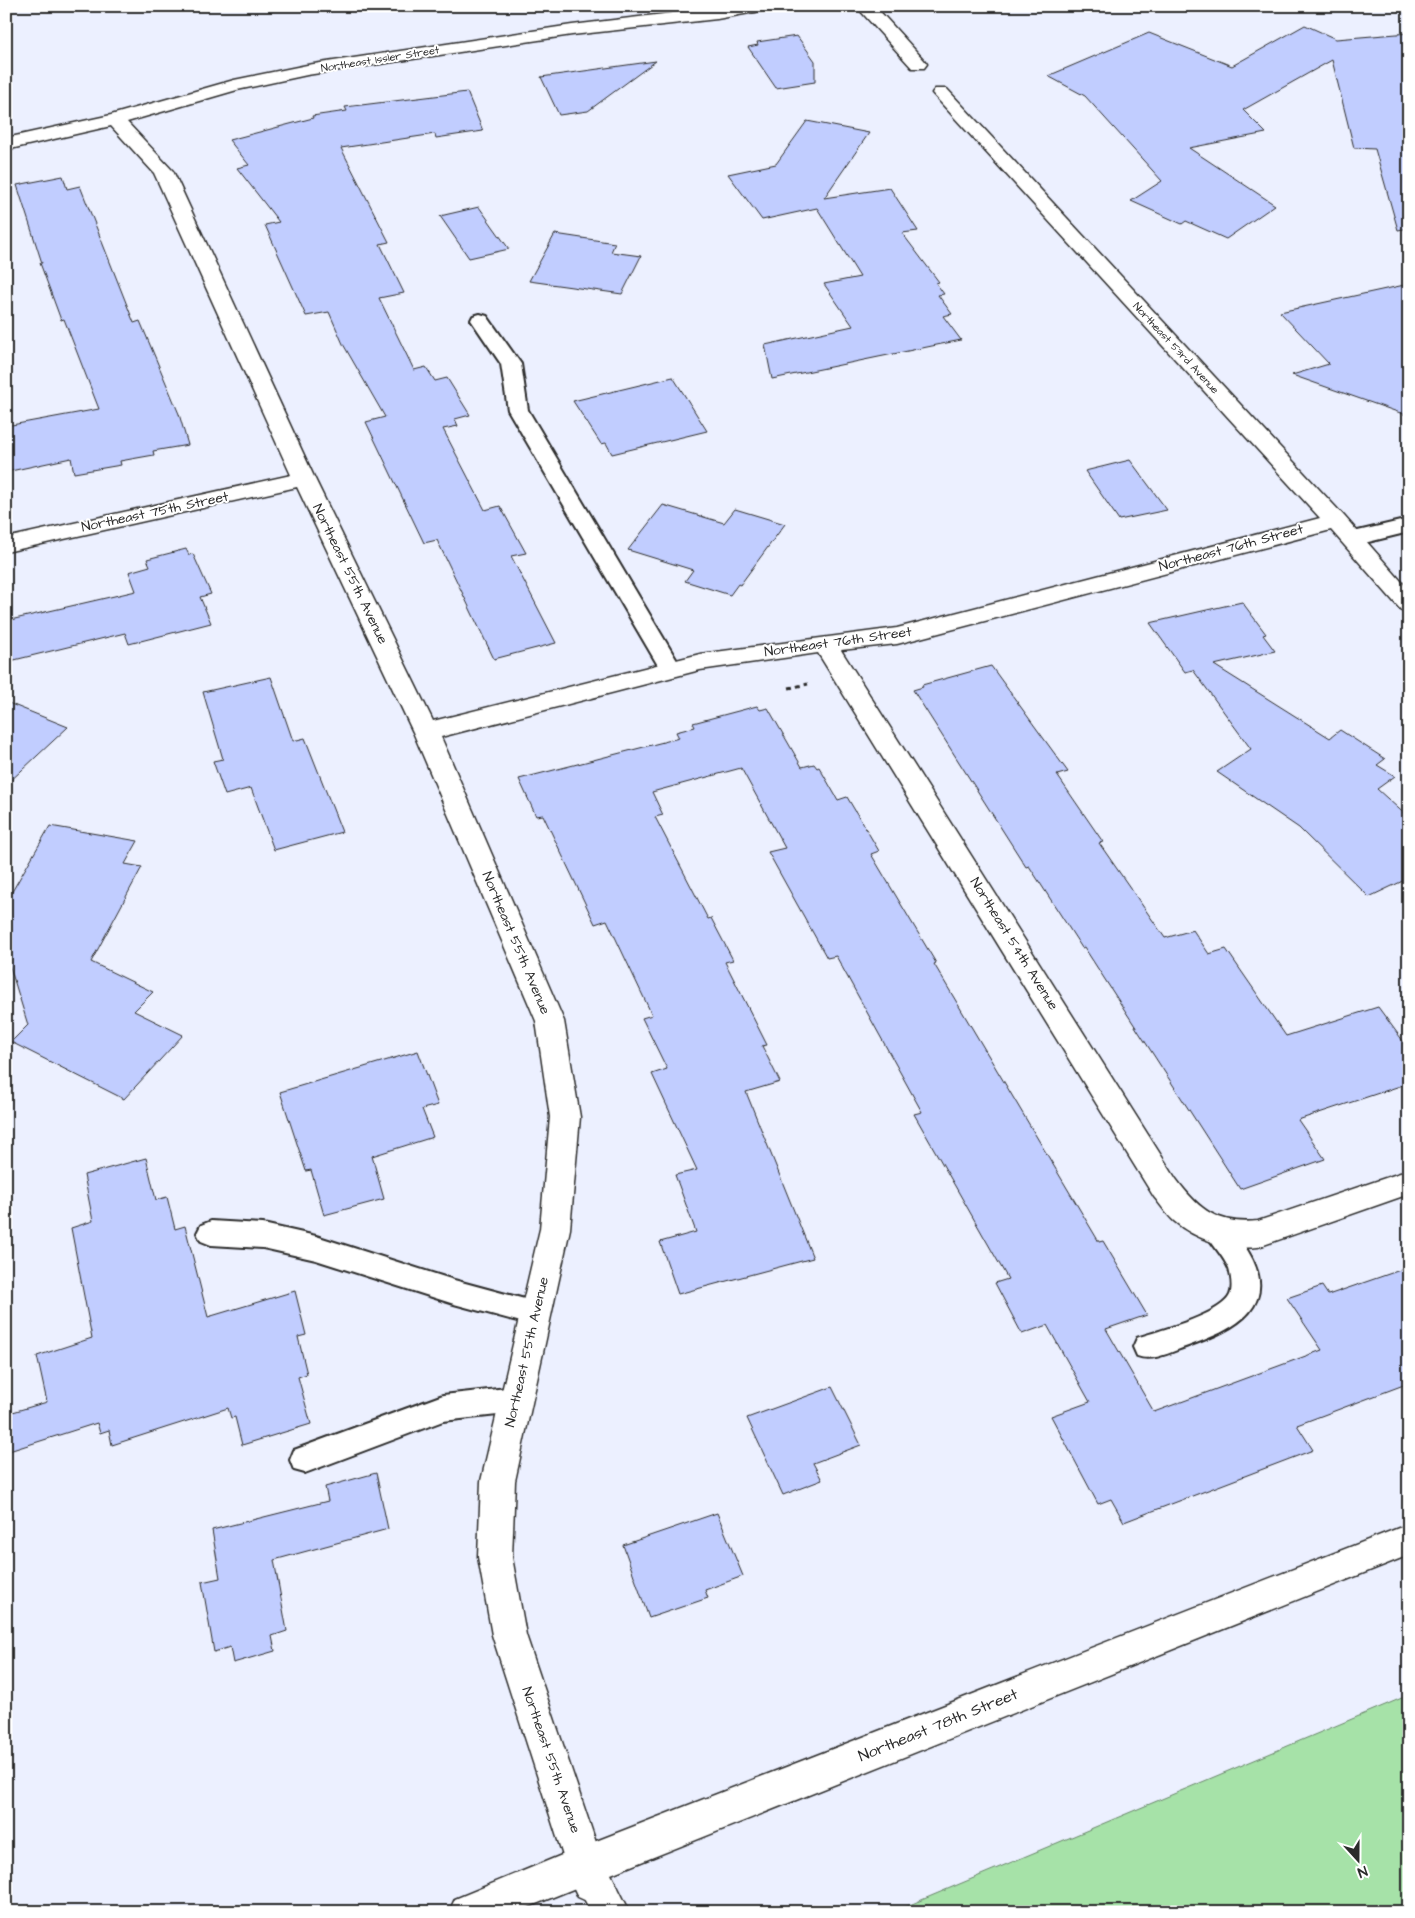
<svg xmlns="http://www.w3.org/2000/svg" width="1415" height="1918" viewBox="0 0 1415 1918" font-family="'Architects Daughter',sans-serif">
<style>
.green{fill:#a6e2a8;stroke:#68866a}
.building{fill:#c1cdff;stroke:#2b2b2b}
.lines{fill:none;stroke-linecap:round;stroke-linejoin:round}
.lane-casing{stroke:#2b2b2b;stroke-width:4}
.street-casing{stroke:#2b2b2b;stroke-width:3}
.secondary-casing{stroke:#2b2b2b;stroke-width:3}
.path{stroke:#2b2b2b;stroke-width:3;stroke-dasharray:4 4;stroke-linecap:butt}
.lane{fill:#fff;fill-rule:evenodd}
.street{fill:#fff;fill-rule:evenodd}
.secondary{fill:#fff;fill-rule:evenodd}
.labels{text-anchor:middle;dominant-baseline:central;stroke-width:4;stroke-linejoin:round;paint-order:stroke}
.far-street-label{font-size:11px;fill:#2b2b2b;stroke:#fff}
.street-label{font-size:14px;fill:#2b2b2b;stroke:#fff}
.near-street-label{font-size:16px;fill:#2b2b2b;stroke:#fff}
</style>
<rect width="100%" height="100%" fill="#ecf0ff"/>
<filter id="ink" filterUnits="userSpaceOnUse"><feTurbulence type="fractalNoise" baseFrequency=".02" numOctaves="2"/><feDisplacementMap in="SourceGraphic" scale="10" xChannelSelector="R" yChannelSelector="G"/><feConvolveMatrix kernelMatrix="1 2 1 2 8 2 1 2 1" color-interpolation-filters="sRGB"/></filter>
<g filter="url(#ink)">
<path class="green" d="M1409 1695V1912H893Z"/>
<path class="building" d="M1305 25 1336 39 1409 33V228L1398 230 1375 149 1354 148 1332 60 1243 110 1266 133 1189 148 1275 205 1226 239 1186 221 1182 224 1131 201 1162 181 1085 96 1048 76 1149 33 1232 66Z
M797 36 815 61V82L776 88 748 47 758 45 757 42Z
M656 61 588 111 559 115 541 77Z
M467 92 483 131 436 138 435 134 341 148 389 242 380 244 404 293 379 298 414 370 426 367 435 381 447 378 470 415 455 419 458 426 443 429 485 510 500 506 526 553 511 556 556 643 494 659 437 540 424 543 366 422 385 417 343 344 329 312 306 316 265 225 279 222 237 168 249 165 229 140 313 118 312 116 347 111 345 107Z
M807 121 869 133 824 198 890 188 918 231 902 233 939 282 936 283 944 294 938 295 952 314 943 316 961 340 772 379 765 345 853 326 824 284 860 277 817 208 762 220 728 174 776 164Z
M63 176 67 189 80 186 134 323 140 321 179 414 188 445 153 451 154 455 120 461 121 465 74 473 71 458 6 472V426L99 409 64 319 61 320 40 263H42L17 185Z
M479 207 509 249 469 258 440 216Z
M555 234 615 243 611 252 641 256 622 294 529 281Z
M1409 284V416L1292 375 1329 364 1280 312Z
M673 377 707 431 612 454 606 443 601 444 573 401Z
M1130 460 1167 510 1119 520 1085 471Z
M663 505 724 523 735 509 785 524 740 585 738 584 730 595 685 581 693 570 628 550Z
M186 549 189 555 193 554 211 594 200 597 211 623 129 644 125 633 6 662V621L136 591 129 572 150 566 147 559Z
M1242 602 1266 634 1263 635 1275 651 1214 665 1330 738 1340 730 1385 759 1377 765 1395 776 1377 789 1409 818V878L1369 897 1299 828 1217 772 1251 749 1193 670 1185 672 1150 623Z
M991 666 1068 772 1057 775 1103 842 1099 843 1165 938 1193 930 1209 954 1226 949 1286 1036 1378 1007 1409 1049V1083L1298 1120 1325 1159 1240 1189 1084 947 1082 948 1029 866 1026 867 913 690 923 687 922 685Z
M271 677 293 741 305 738 342 832 274 850 251 788 225 795 213 761 223 759 203 692Z
M6 702 68 727 6 785Z
M757 706 760 710 768 708 802 767 814 764 817 768 819 767 838 800 847 797 879 851 871 854 936 963 934 964 1099 1242 1103 1241 1147 1315 1106 1329 1154 1412 1322 1350 1287 1298 1322 1286 1328 1295 1409 1267V1383L1297 1425 1313 1450 1124 1522 1111 1499 1098 1504 1051 1416 1090 1402 1047 1325 1022 1334 995 1283 1008 1279 914 1114 922 1112 836 956 827 958 768 852 785 848 741 768 652 792 663 815 655 817 708 919 711 918 733 960 725 962 767 1045 762 1046 780 1082 746 1092 813 1258 678 1294 660 1242 696 1232 675 1175 697 1170 652 1074 667 1069 642 1018 652 1015 607 920 595 924 543 815 536 816 519 779 679 738 676 732 695 727 693 723Z
M50 826 138 841 125 864 142 867 91 962 153 992 134 1011 183 1035 124 1099 11 1042 28 1025 6 954V902Z
M418 1051 438 1105 422 1109 433 1137 372 1156 384 1199 324 1215 311 1170 306 1171 280 1092Z
M146 1158 156 1200 167 1197 175 1229 185 1226 208 1317 295 1291 306 1335 298 1337 307 1374 298 1377 311 1424 242 1445 235 1417 231 1418 228 1408 112 1445 109 1430 100 1433 97 1423 6 1452V1414L47 1402 37 1356 92 1338 71 1228 93 1221 84 1175Z
M832 1387 861 1445 813 1463 822 1480 783 1495 747 1418Z
M376 1473 388 1529 274 1560 287 1631 272 1636 275 1651 233 1663 230 1647 214 1652 202 1582 220 1578 212 1530 328 1501 325 1487Z
M717 1513 743 1576 705 1590 708 1598 649 1618 623 1545Z"/>
<g class="lines">
<defs>
<path id="lane" d="M480 314 487 316 521 364 528 410 682 669 679 674 671 676 663 674 508 410 501 364 471 320 473 316Z
M1409 519V532L1352 546 1345 544 1342 539 1345 534Z
M1218 1218C1231 1223 1239 1236 1246 1248 1283 1306 1236 1329 1188 1346 1171 1352 1153 1362 1137 1356L1133 1347 1137 1338C1157 1331 1221 1315 1230 1295 1233 1288 1231 1276 1229 1269 1223 1255 1211 1244 1204 1230L1208 1222Z
M211 1221 263 1224 316 1236 454 1280 536 1302 546 1305 550 1314 546 1323 536 1326 454 1304 316 1260 263 1248 211 1245 201 1241 197 1233 201 1225Z
M516 1387 526 1391 531 1400 526 1409 516 1413 443 1421 305 1473 294 1470 290 1460 294 1450 443 1395Z"/>
<path id="street" d="M731 6H770L767 10 761 11 717 19 572 35 307 75 237 90 127 122 173 171 315 479 433 721 700 654 897 628 1320 518 932 93 935 89H947L1344 516 1409 590V613L1401 610 1331 530 897 644 841 650 1176 1179C1199 1210 1218 1225 1258 1221L1409 1170V1194L1258 1247C1229 1250 1196 1240 1174 1221 1166 1214 1161 1205 1154 1197L818 653 700 670 441 737 564 1021 580 1117 570 1229 515 1481 512 1557 526 1635 610 1884 604 1897 591 1903 578 1897 572 1884 492 1635 478 1557 481 1481 540 1229 550 1117 536 1021 413 732 297 487 6 552V538L291 475 154 173 111 126 6 150V138L111 115 234 80 307 65 572 25Z
M856 6H875L924 60 927 64 924 68H912Z"/>
<path id="secondary" d="M1409 1524V1555L611 1874 630 1912H591L578 1887 516 1912H449L455 1899 586 1845Z"/>
</defs>
<use href="#lane" class="lane-casing"/>
<use href="#street" class="street-casing"/>
<use href="#secondary" class="secondary-casing"/>
<path class="path" d="M789 688 808 684"/>
<use href="#lane" class="lane"/>
<use href="#street" class="street"/>
<use href="#secondary" class="secondary"/>
</g>
</g>
<g class="labels">
<g class="far-street-label">
<text transform="translate(380 59) rotate(-9)">Northeast Issler Street</text>
<text transform="translate(1176 348) rotate(47)">Northeast 53rd Avenue</text>
</g>
<g class="street-label">
<text transform="translate(155 512) rotate(-12)">Northeast 75th Street</text>
<text transform="translate(1231 548) rotate(-15)">Northeast 76th Street</text>
<text transform="translate(350 574) rotate(64)">Northeast 55th Avenue</text>
<text transform="translate(838 642) rotate(-8)">Northeast 76th Street</text>
<text transform="translate(516 943) rotate(67)">Northeast 55th Avenue</text>
<text transform="translate(1014 944) rotate(58)">Northeast 54th Avenue</text>
<text transform="translate(527 1352) rotate(-77)">Northeast 55th Avenue</text>
<text transform="translate(551 1760) rotate(71)">Northeast 55th Avenue</text>
</g>
<g class="near-street-label">
<text transform="translate(938 1725) rotate(-22)">Northeast 78th Street</text>
</g>
</g>
<rect width="1415" height="1918" fill="none" stroke="#fff" stroke-width="25"/>
<rect x="12" y="12" width="1390" height="1893" fill="none" stroke="#2b2b2b" stroke-width="2" filter="url(#ink)"/>
<g transform="translate(1358 1860) rotate(159)" stroke="#ffffff" stroke-width="4" paint-order="stroke">
<path d="M0-4L9 19L0 12L-9 19Z" fill="#2b2b2b"/>
<text y="-8" font-size="14" font-weight="bold" text-anchor="middle" fill="#2b2b2b">N</text>
</g>
</svg>
